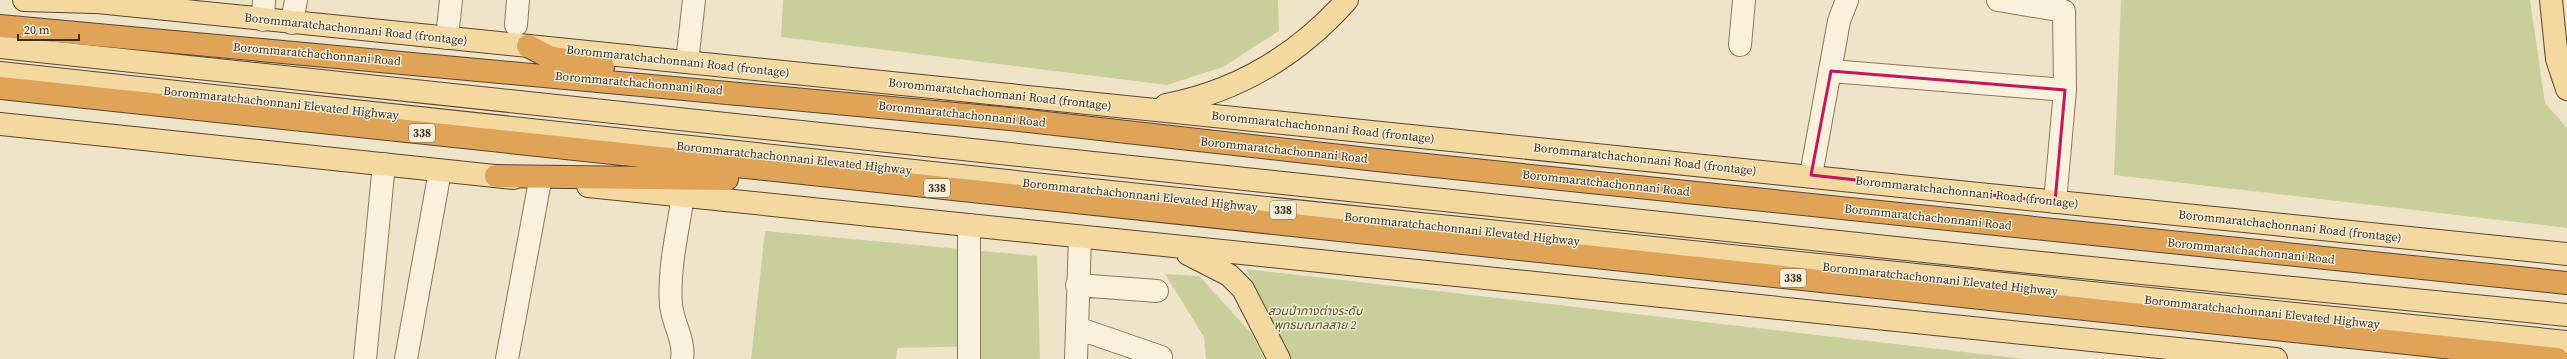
<svg xmlns="http://www.w3.org/2000/svg" width="2567" height="359" viewBox="0 0 2567 359" font-family="'Source Serif 4','Noto Sans Thai',serif">
<style>
.green{fill:#c9cf9b}
.lines{fill:none;stroke-linecap:round;stroke-linejoin:round}
.minor-casing{stroke:#8d765c;stroke-width:24}
.major-casing{stroke:#5b4430;stroke-width:24}
.highway-casing{stroke:#5b4430;stroke-width:24}
.minor{stroke:#faf1dc;stroke-width:22}
.major{stroke:#f3d9a0;stroke-width:22}
.highway{stroke:#e0a458;stroke-width:22}
.marked{fill:none;stroke:#c2185b;stroke-width:3;stroke-linejoin:round}
.labels{text-anchor:middle;dominant-baseline:central;stroke-width:3;stroke-linejoin:round;paint-order:stroke}
.shield{fill:#f7eed8;stroke:#756857;stroke-width:1}
.shield-label{font-size:11px;font-weight:bold;fill:#3d2e20}
.street-label{font-size:12px;fill:#3d2e20;stroke:#f7eed8}
.park-label{font-size:12px;font-style:italic;fill:#4d5a26;stroke:#f7eed8}
</style>
<rect width="100%" height="100%" fill="#f0e4c8"/>
<path class="green" d="M783 0H1278L1279 31 1223 67 1167 85 781 37Z
M2121 0H2530L2545 103 2567 128V228L2114 175Z
M765 231 1037 256 1040 359H980V346L897 348 896 359H751Z
M1246 269 2025 359H1289Z
M1165 274 1199 276 1252 334 1264 359H1206L1204 337Z"/>
<g class="lines">
<defs>
<path id="minor" d="M1998 0 2064 11 2065 90 2055 202
M263 20 264 0
M292 23 296 0
M516 25 518 0
M447 38 451 0
M1740 45 1744 0
M687 62 694 0
M1831 71 2065 90
M1811 175 1839 21 1847 0
M969 225V359
M1077 285 1157 291
M1077 328 1161 357
M365 359 384 164
M406 359 440 171
M507 359 540 181
M682 359C685 340 673 324 671 305 668 269 678 231 683 195
M1076 359 1080 237"/>
<path id="major" d="M24 0 93 2
M78 0 2567 254
M2551 0 2557 59 2567 89
M0 47 2000 259 2567 315
M0 73 1091 190 2567 342
M1166 105C1239 91 1298 55 1347 0
M0 124 514 178
M588 186 2276 359
M1188 254 1229 275 1243 289 1279 359"/>
<path id="highway" d="M0 26 1010 119 1377 160 2567 283
M528 46 549 57 603 67
M0 88 2557 359
M496 176 727 179"/>
</defs>
<use href="#minor" class="minor-casing"/>
<use href="#major" class="major-casing"/>
<use href="#highway" class="highway-casing"/>
<use href="#minor" class="minor"/>
<use href="#major" class="major"/>
<use href="#highway" class="highway"/>
</g>
<path class="marked" d="M1831 71 2065 90 2055 202 1811 175Z"/>
<g class="labels">
<g class="shield">
<rect x="409" y="124" width="26" height="18" rx="3"/>
<rect x="924" y="179" width="26" height="18" rx="3"/>
<rect x="1270" y="201" width="26" height="18" rx="3"/>
<rect x="1780" y="269" width="26" height="18" rx="3"/>
</g>
<g class="shield-label">
<text x="422" y="133">338</text>
<text x="937" y="188">338</text>
<text x="1283" y="210">338</text>
<text x="1793" y="278">338</text>
</g>
<g class="street-label">
<text transform="translate(356 29) rotate(6)">Borommaratchachonnani Road (frontage)</text>
<text transform="translate(317 54) rotate(5)">Borommaratchachonnani Road</text>
<text transform="translate(678 61) rotate(6)">Borommaratchachonnani Road (frontage)</text>
<text transform="translate(639 83) rotate(5)">Borommaratchachonnani Road</text>
<text transform="translate(1000 94) rotate(6)">Borommaratchachonnani Road (frontage)</text>
<text transform="translate(281 103) rotate(6)">Borommaratchachonnani Elevated Highway</text>
<text transform="translate(962 114) rotate(6)">Borommaratchachonnani Road</text>
<text transform="translate(1323 127) rotate(6)">Borommaratchachonnani Road (frontage)</text>
<text transform="translate(1284 150) rotate(6)">Borommaratchachonnani Road</text>
<text transform="translate(794 158) rotate(6)">Borommaratchachonnani Elevated Highway</text>
<text transform="translate(1645 159) rotate(6)">Borommaratchachonnani Road (frontage)</text>
<text transform="translate(1606 183) rotate(6)">Borommaratchachonnani Road</text>
<text transform="translate(1967 192) rotate(6)">Borommaratchachonnani Road (frontage)</text>
<text transform="translate(1140 195) rotate(6)">Borommaratchachonnani Elevated Highway</text>
<text transform="translate(1928 217) rotate(6)">Borommaratchachonnani Road</text>
<text transform="translate(2290 226) rotate(6)">Borommaratchachonnani Road (frontage)</text>
<text transform="translate(1462 229) rotate(6)">Borommaratchachonnani Elevated Highway</text>
<text transform="translate(2251 251) rotate(6)">Borommaratchachonnani Road</text>
<text transform="translate(1940 279) rotate(6)">Borommaratchachonnani Elevated Highway</text>
<text transform="translate(2262 312) rotate(6)">Borommaratchachonnani Elevated Highway</text>
</g>
<g class="park-label">
<text x="1315" y="311">สวนป่าทางต่างระดับ<tspan x="1315" dy="14">พุทธมณฑลสาย 2</tspan></text>
</g>
</g>
<path d="M18 34v6h61v-6" fill="none" stroke="#3d2e20" stroke-width="2"/>
<text x="24" y="34" font-size="12" fill="#3d2e20" stroke="#f7eed8" stroke-width="3" paint-order="stroke">20 m</text>
</svg>
